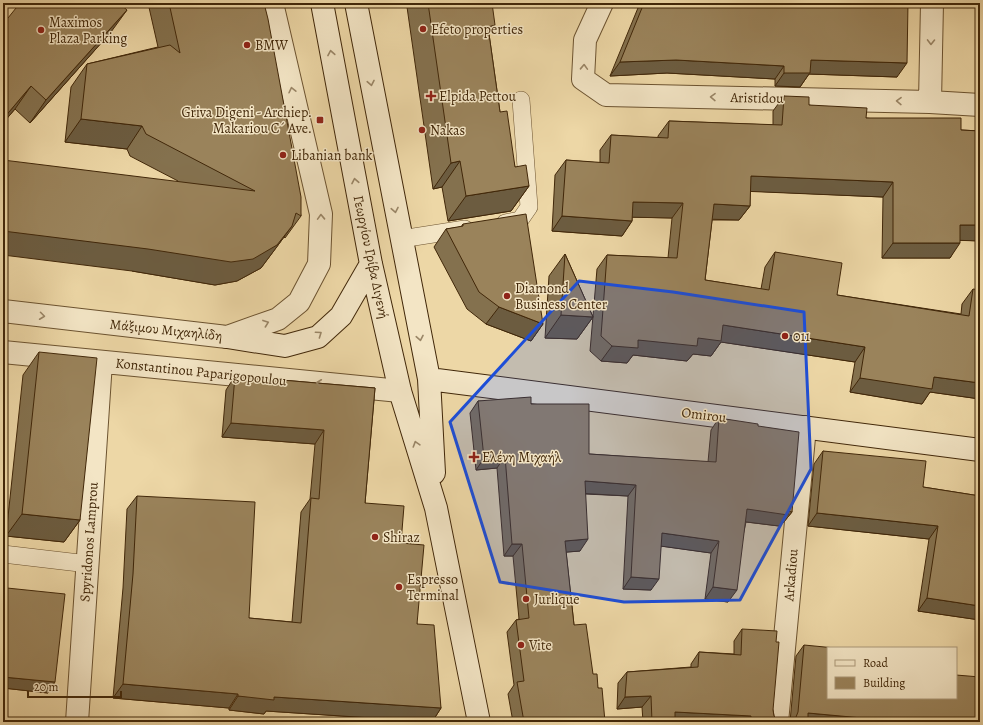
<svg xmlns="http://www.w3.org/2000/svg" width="983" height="725" viewBox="0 0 983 725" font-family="Alegreya,serif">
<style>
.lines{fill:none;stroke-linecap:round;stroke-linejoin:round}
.lane-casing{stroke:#6c5330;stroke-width:18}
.street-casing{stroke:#6c5330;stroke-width:24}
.secondary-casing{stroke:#412709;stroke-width:24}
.lane{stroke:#f3e5c5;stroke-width:17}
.street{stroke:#f3e5c5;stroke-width:22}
.secondary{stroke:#f3e5c5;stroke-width:22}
.wall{fill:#84714e;stroke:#412709}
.shaded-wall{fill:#6c5c40;stroke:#412709}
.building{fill:#9a835b;stroke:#412709}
.oneway{stroke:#9a8667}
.marked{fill:#1d4ed8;fill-opacity:0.2;stroke:#1d4ed8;stroke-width:3;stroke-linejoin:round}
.poi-dot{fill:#8f2418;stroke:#f3e5c5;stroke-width:1.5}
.labels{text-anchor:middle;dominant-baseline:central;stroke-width:3;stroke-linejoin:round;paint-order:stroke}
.poi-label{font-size:14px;fill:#412709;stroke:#f3e5c5;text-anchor:start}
.street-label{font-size:14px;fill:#412709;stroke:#f3e5c5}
</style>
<rect width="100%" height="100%" fill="#edd7a6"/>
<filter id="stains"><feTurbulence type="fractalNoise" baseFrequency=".005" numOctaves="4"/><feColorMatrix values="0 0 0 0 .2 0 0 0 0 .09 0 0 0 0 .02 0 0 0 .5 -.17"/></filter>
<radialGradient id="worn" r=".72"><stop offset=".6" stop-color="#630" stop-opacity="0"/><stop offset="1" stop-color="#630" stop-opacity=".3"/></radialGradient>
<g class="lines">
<defs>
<path id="lane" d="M505 223 520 220 529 207 521 100
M401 239 465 229
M3 554 88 564"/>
<path id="street" d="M602 3 585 40 583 79 606 95 930 102 980 105
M930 102 932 3
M3 311 227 337 278 319 299 302 319 264 321 214 272 3
M3 352 400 391
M77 722 101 362
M777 722 805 427"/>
<path id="secondary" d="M322 3 371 264 400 391 436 508 479 722
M356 3 429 379 434 473
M227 337 285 346 318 337 341 316 371 264
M429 379 980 450"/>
</defs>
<use href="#lane" class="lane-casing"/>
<use href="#street" class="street-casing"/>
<use href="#secondary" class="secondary-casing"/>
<use href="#lane" class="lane"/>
<use href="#street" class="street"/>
<use href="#secondary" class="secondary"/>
</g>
<path class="wall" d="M148 3H264L301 216 285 238 284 237 261 268 237 281 215 285 132 271 178 181 130 156 127 149 65 142 71 87 87 64 158 47Z
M404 3H492L489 34 500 112 515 167 529 186 511 211 448 221 442 187 433 189 407 7H405Z
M640 3H908L897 77 809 74 800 87 775 86V79L667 73 610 76Z
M980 13V90H977L978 19Z
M3 21 111 32 30 123 15 109 3 123Z
M784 96 809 105 866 118 961 130 980 131V241L960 240 950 258H882L883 197 750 191V206L739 220H712L705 280 761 289 765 267 775 252 837 295 961 314 962 304 973 289 980 399 930 392 922 404 850 392 855 362 721 342 711 356 693 354 687 361 633 355 627 363 601 361 590 351 597 269 607 255 668 258 672 218 632 217V221L622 236 552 231 555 175 566 160 600 163V150L611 135 658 138V136L669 121 773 125V111Z
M463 224 543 324 531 341 486 324 467 309 434 247 446 229 461 227Z
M565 254 593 317 577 339 545 338 549 276Z
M39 352 80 520 64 542 6 536 23 375Z
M235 376 375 388 365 503 401 543 417 624 441 708 432 722 266 711 264 714 229 710V708L113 698 123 588 127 509 137 496 249 618 292 622 301 512 310 499 315 444 222 437 226 390Z
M478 401 531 404 589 454 708 462 711 430 719 418 758 426 792 512 783 523H782L779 526 746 522 728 602 705 599 711 553 661 546 651 590 623 589 628 496 585 494 580 551 566 552 574 625 598 688 605 722H513L508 694 514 685 507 632 516 620 519 619 513 556H504L497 468 476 470 470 413Z
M823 451 923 487 980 496V620L918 611 929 539 808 526 814 464Z
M7 588 48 693 3 688V594Z
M742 629 773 710 774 716 778 721 782 722H643L642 707 617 709 618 683 627 672 691 667V664L699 652 734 654V641Z
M804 645 828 698 980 722H788H790L796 656Z"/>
<path class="shaded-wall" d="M408 3H410L407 7H405Z
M127 10 111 32 30 123 46 100Z
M495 25 477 51 488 27Z
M676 60 784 66 775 79 667 73 610 76 620 62Z
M811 60 907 63 897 77 809 74 800 87 775 86 784 73Z
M31 86 15 109 3 123V119Z
M81 119 142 126 127 149 65 142Z
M460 161 442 187 433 189 451 163Z
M751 176 893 182 883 197 740 191Z
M529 186 511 211 448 221 466 196Z
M633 202 683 203 672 218 623 217Z
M714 204 750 206 739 220 703 219Z
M562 216 632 221 622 236 552 231Z
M960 225H980V241L950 240Z
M292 226 276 248 261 268 237 281 215 285 132 271 3 255V231Z
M893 243H960L950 258H882Z
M499 307 543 324 531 341 486 324Z
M561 315 593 317 577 339 545 338Z
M723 325 865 347 855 362 721 342 711 356 693 354 687 361 633 355 627 363 601 361 612 346 638 340 698 338Z
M934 377 980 383V399L930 392 922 404 850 392 860 378Z
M231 423 324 430 315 444 222 437Z
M505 456 497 468 476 470 484 458Z
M585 481 636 485 628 496 576 493Z
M747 509 788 511 792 512 783 523H782L779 526 739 521Z
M817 513 938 526 929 539 808 526Z
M22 514 80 520 64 542 6 536Z
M662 533 719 541 711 553 653 545Z
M588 539 580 551 556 553 565 541Z
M512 544H522L513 556H504Z
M631 577 659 579 651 590 623 589Z
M713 587 737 590 728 602 705 599Z
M927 598 980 606V620L918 611Z
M3 677 55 682 48 693 3 688Z
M123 684 238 694 229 708 113 698Z
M238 696 274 697 441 708 432 722 266 711 264 714 229 710Z
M651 696 642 707 617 709 625 697Z
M675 712 751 716 747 722H652Z
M808 713 862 718 859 722H802Z
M886 718 929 722H882Z"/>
<path class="building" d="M20 3H119L127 10 46 100 31 86 3 119V21L8 18Z
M169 3H264L268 19 301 197V216L296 213 292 226 277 245 253 259 231 262 148 249 3 231V160L255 191 146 134 142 126 81 119 87 64 170 45 180 53Z
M428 3H492L495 25 488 27 500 112 507 111 515 167 526 165 529 186 466 196 460 161 451 163Z
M644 3H908L907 63 811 60 810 73H784V66L676 60 620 62Z
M784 96 809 97V105L867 108 866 118H961V130L980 131V225H960V243H893V182L751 176 750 206 714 204 705 280 769 290 775 252 842 263 837 295 969 316 973 289 980 290V383L934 377 932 389 860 378 865 347 723 325 721 341 698 338 697 346 638 340V348L612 346 601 336 607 255 677 258 683 203 633 202 632 221 562 216 566 160 609 163 611 135 668 138 669 121 782 125Z
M526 214 543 324 499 307 479 292 446 229 463 226V224Z
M565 254 593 317 561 315Z
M39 352 97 358 80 520 22 514Z
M235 376 375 388 365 503 404 506 401 543 424 545 417 624 434 625 441 708 274 697V700L238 696V694L123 684 133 574 137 496 255 502 249 618 301 623 311 498 319 499 324 430 231 423Z
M531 397V404H589V454L716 462 719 418 758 424V426L799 432 792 512 788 511V515L747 509 737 590 713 587 719 541 662 533 659 579 631 577 636 485 585 481 588 539 565 541 574 625 586 624 593 674H597L598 688H602L605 722H524L517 682 524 681 516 620 529 618 522 544H512L505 456 484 458 478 401Z
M823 451 926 461 923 487 980 496V606L927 598 938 526 817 513Z
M7 588 65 594 55 682 3 677V628Z
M742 629 777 631 776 642H779L773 710 774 716 778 721 782 722H751V716L675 712V720L652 722 651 696 625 697 627 672 698 667 699 652 741 655Z
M804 645 835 648H828V698H956V675L980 677V722H929L886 718 885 722H861L862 718 808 713V722H788H791L796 717 798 712Z"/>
<defs><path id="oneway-chevron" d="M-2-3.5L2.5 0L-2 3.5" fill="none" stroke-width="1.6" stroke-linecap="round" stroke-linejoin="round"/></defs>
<g class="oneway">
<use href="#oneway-chevron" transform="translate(931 42) rotate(91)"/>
<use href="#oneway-chevron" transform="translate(331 53) rotate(-100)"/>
<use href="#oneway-chevron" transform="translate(584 67) rotate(-88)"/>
<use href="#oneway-chevron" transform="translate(371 83) rotate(79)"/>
<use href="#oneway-chevron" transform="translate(292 90) rotate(-103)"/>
<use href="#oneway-chevron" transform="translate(713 97) rotate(-179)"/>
<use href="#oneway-chevron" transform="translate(899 101) rotate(-179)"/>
<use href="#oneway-chevron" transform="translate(355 181) rotate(-101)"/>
<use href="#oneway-chevron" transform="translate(395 210) rotate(79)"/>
<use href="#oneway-chevron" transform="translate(321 217) rotate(-92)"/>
<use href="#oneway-chevron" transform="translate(42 316) rotate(7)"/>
<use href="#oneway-chevron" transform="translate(266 323) rotate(-20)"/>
<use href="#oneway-chevron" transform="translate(319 334) rotate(-35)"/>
<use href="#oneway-chevron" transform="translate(420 338) rotate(79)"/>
<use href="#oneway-chevron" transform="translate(319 383) rotate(-174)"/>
<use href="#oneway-chevron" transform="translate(416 444) rotate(-107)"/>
</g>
<path class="marked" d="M579 281 673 292 804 312 811 469 740 600 624 602 500 582 450 422Z"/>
<g class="poi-dot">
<circle cx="423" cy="29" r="4"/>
<circle cx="41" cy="30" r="4"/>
<circle cx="247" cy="45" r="4"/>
<path d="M429 90h4v4h4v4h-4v4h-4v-4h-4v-4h4z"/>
<rect x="316" y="116" width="8" height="8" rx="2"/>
<circle cx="422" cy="130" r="4"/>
<circle cx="283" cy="155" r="4"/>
<circle cx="507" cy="296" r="4"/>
<circle cx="785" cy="336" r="4"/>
<path d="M472 451h4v4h4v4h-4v4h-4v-4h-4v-4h4z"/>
<circle cx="375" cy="537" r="4"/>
<circle cx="399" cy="587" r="4"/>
<circle cx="526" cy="599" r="4"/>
<circle cx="521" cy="645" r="4"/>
</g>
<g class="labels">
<g class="poi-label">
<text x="49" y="22">Maximos<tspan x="49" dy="16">Plaza Parking</tspan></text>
<text x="431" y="29">Efeto properties</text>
<text x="255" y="45">BMW</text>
<text x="439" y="96">Elpida Pettou</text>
<text x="312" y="112" text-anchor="end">Griva Digeni - Archiep.<tspan x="312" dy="16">Makariou C´ Ave.</tspan></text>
<text x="430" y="130">Nakas</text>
<text x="291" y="155">Libanian bank</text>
<text x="515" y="288">Diamond<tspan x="515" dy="16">Business Center</tspan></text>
<text x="793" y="336">011</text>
<text x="482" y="457">Ελένη Μιχαήλ</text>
<text x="383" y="537">Shiraz</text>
<text x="407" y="579">Espresso<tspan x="407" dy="16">Terminal</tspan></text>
<text x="534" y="599">Jurlique</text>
<text x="529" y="645">Vite</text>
</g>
<g class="street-label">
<text transform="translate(757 98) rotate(1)">Aristidou</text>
<text transform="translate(371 257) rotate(78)">Γεωργίου Γρίβα Διγενή</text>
<text transform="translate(166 330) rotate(6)">Μάξιμου Μιχαηλίδη</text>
<text transform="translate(201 372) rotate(6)">Konstantinou Paparigopoulou</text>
<text transform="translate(704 415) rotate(7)">Omirou</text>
<text transform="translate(89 542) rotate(-86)">Spyridonos Lamprou</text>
<text transform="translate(791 575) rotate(-85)">Arkadiou</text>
</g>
</g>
<rect width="983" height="725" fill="none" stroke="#edd7a6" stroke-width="16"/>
<rect x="4" y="4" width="975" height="717" fill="none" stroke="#412709" stroke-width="2"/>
<rect x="8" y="8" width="967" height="709" fill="none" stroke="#412709"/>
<rect x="827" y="647" width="130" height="52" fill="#f3e5c5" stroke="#ac997a"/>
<rect x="835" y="660" width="20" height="6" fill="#f3e5c5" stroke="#ac997a"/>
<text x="863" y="667" font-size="12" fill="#412709">Road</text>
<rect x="835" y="677" width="20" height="12" fill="#9a835b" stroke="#ac997a"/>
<text x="863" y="687" font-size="12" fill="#412709">Building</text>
<path d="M28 691v6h93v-6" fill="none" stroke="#412709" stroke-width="2"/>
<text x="34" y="691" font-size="12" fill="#412709" stroke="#f3e5c5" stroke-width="3" paint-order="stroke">20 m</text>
<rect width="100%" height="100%" filter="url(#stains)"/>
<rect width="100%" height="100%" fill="url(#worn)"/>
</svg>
